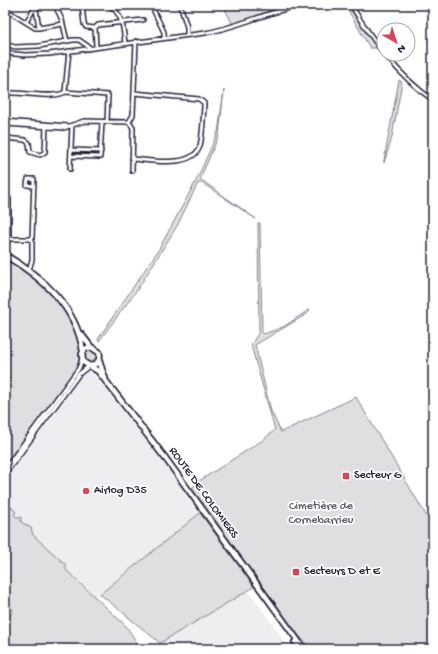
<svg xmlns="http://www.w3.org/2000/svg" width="438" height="654" viewBox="0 0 438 654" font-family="'Gochi Hand',sans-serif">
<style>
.built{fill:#eeeef1}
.green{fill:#dfdfe2;stroke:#80808e}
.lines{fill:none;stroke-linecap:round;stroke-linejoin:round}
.minor-casing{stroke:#22223b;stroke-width:6}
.secondary-casing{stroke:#22223b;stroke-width:8}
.minor{stroke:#fff;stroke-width:3}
.secondary{stroke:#fff;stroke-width:4.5}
.poi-dot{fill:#d1495b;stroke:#fff;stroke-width:1.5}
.labels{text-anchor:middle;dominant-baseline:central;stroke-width:3.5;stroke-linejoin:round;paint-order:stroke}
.poi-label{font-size:12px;fill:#22223b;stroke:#fff;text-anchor:start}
.street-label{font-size:12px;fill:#22223b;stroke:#fff}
.park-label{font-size:12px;fill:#5b5b6d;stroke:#fff}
</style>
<rect width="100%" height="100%" fill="#fff"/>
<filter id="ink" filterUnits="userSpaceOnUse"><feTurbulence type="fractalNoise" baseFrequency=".025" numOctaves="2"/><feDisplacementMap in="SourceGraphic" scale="8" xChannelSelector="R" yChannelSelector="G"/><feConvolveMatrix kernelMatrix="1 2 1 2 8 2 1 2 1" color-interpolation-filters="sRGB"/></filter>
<g filter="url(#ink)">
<path class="built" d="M84 371 91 373 97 378 181 485 200 513 94 598 5 508V477Z
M248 590 290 649H149L157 644Z"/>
<path class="green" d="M223 5H274L271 10 233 25Z
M350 6 378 48H370L367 43 348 10Z
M399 80 402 82 392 137 384 163V160Z
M224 90 219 135 200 179 256 219 202 183H198L177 226 137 290 99 341 98 339 159 249 197 179 218 132Z
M258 223H260L262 332 264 334 283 327 310 309 307 314 255 345 271 411 281 432 356 397 433 527V649H312L300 637 192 489 196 483 263 440 275 430 251 345 259 332Z
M5 258C36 277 61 298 75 333 77 337 80 343 80 348 81 352 79 361 78 366L5 464Z
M84 357a7 7 0 1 1 14 0a7 7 0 1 1-14 0Z
M8 504 16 512 14 515 16 517H21V522L31 528 33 535 66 565V570L126 626 141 649H7C3 641 7 618 13 611L12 608 5 613V505Z
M200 513 254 587 160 643 100 594Z"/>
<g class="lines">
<defs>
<path id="minor" d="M55 5 62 20 67 41
M82 5 84 24 86 27 95 28 96 46
M110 5C123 16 123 27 125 43
M151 5 164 32V38
M180 5 187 27V35
M351 5C373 41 397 75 433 100
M8 11 35 28H39
M26 22 34 9H36L39 28 63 24
M95 28 98 25 143 20
M5 44 15 47 39 46 73 40H79L89 47
M69 51 65 92 108 95 107 122
M5 53 25 55 49 54 205 33C239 27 269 11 303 5
M5 98 9 93C23 92 56 99 65 92
M5 121 68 126
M129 122 133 128 132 171
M5 124 64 128 84 121 129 122 133 115 136 41
M5 138 25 140 29 143 30 152 40 155 45 152 46 124
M71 150 101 151
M71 156 100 157 102 122
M132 159C150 160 193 169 200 146 203 133 203 119 204 106V103L199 99 134 93
M70 169 72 125
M5 199H9V239
M5 237 9 239H32V260L29 270
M32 239 34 179H28L27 185 34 186
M5 469 79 368 82 359
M5 474 79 374 89 366"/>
<path id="secondary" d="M5 255C42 277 76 306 83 351
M81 334 91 347
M99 361 105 378
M91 366C98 364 101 359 99 352L91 347 85 349 82 354 83 362 98 371 166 459 304 649
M295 642 300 649"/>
</defs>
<use href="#minor" class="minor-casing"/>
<use href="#secondary" class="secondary-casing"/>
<use href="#minor" class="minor"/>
<use href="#secondary" class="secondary"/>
</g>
</g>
<g class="poi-dot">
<rect x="342" y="472" width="8" height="8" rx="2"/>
<circle cx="86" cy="491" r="4"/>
<rect x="292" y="568" width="8" height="8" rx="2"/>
</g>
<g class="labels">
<g class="poi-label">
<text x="354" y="476">Secteur G</text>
<text x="94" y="491">Airlog D35</text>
<text x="304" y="572">Secteurs D et E</text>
</g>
<g class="street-label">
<text transform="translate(203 493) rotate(54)">ROUTE DE COLOMIERS</text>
</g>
<g class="park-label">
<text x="321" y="507">Cimetière de<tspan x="321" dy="14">Cornebarrieu</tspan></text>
</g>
</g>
<rect width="438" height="654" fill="none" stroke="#fff" stroke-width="20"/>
<rect x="10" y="10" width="418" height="634" fill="none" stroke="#22223b" stroke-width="1.5" filter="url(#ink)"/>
<g transform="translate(396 42) rotate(141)"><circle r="19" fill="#ffffff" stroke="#a7a7b1"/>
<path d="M0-3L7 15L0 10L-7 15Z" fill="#d1495b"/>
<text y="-6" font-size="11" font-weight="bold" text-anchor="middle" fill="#22223b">N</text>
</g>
</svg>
